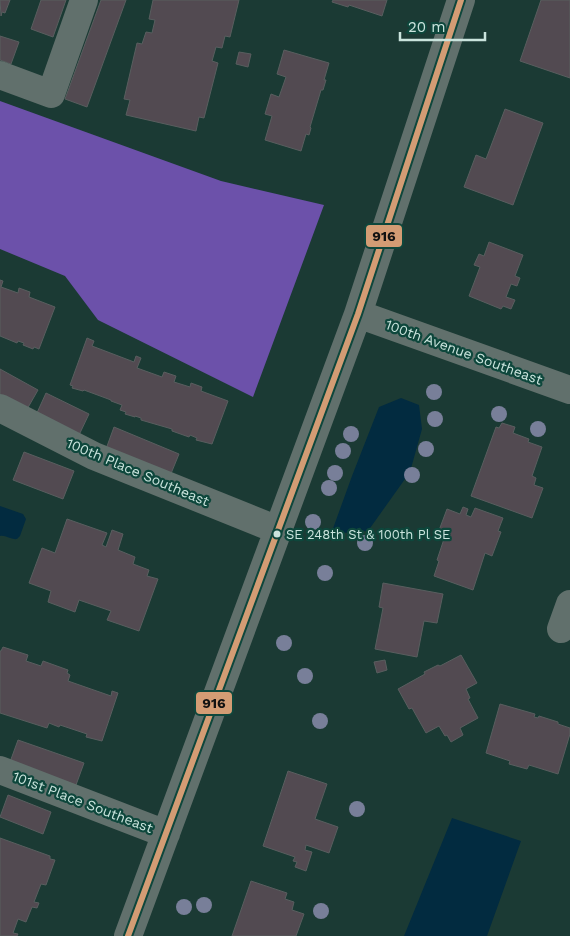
<svg xmlns="http://www.w3.org/2000/svg" width="570" height="936" viewBox="0 0 570 936" font-family="'Work Sans',sans-serif">
<style>
.forest{fill:#6c51aa}
.water{fill:#022b40}
.building{fill:#524a51;stroke:#595e5f}
.lines{fill:none;stroke-linecap:round;stroke-linejoin:round}
.minor{stroke:#61706c;stroke-width:28}
.bus-1-casing{stroke:#0e473c;stroke-width:10}
.bus-1{stroke:#d39c74;stroke-width:6}
.tree{fill:#787f99}
.bus-dot{fill:#cae4dd;stroke:#0e473c;stroke-width:2}
.labels{text-anchor:middle;dominant-baseline:central;stroke-width:4.5;stroke-linejoin:round;paint-order:stroke}
.bus-label{font-size:13px;fill:#cae4dd;stroke:#0e473c;text-anchor:start}
.street-label{font-size:14px;fill:#cae4dd;stroke:#0e473c}
.line-badge{stroke:#0e473c;stroke-width:2}
.pale-badge-label{font-size:14px;text-anchor:middle;font-weight:bold;fill:#111}
</style>
<rect width="100%" height="100%" fill="#1b3a34"/>
<path class="forest" d="M0 101 221 181 324 205 253 397 98 320 65 276 0 249Z"/>
<path class="water" d="M401 398 419 405 422 429 410 472 368 531 331 534 352 476 379 407Z
M0 506 23 514 26 519 20 536 17 539C11 540 6 535 0 536Z
M452 818 521 841 487 936H404Z"/>
<path class="building" d="M0 0H10L5 13 2 12 1 16Z
M41 0H66L53 37 31 29Z
M101 0H126L87 107 65 99Z
M153 0H239L230 37 225 36 222 48 216 47 212 61 218 63 204 118 199 117 196 131 126 115 130 100 124 99 137 43 142 44 146 32 152 33 155 20 149 19Z
M333 0H387L382 16 349 5 348 7 332 2Z
M541 0H570V78L520 61Z
M0 36 19 42 11 64 0 60Z
M284 50 329 63 324 80H326L323 90H321L310 127 311 128 309 135 306 134 301 151 265 140 272 116 265 114 271 94 279 97 286 77 277 74Z
M239 52 251 54 248 67 236 64Z
M505 109 543 123 513 205 464 187 476 155 486 159Z
M489 242 523 255 515 276 520 278 517 286 511 284 506 297 515 300 511 309 503 306 501 309 469 296 480 267 474 265 479 254 484 256Z
M0 280 3 281 1 287 18 293 19 288 30 292 29 297 55 307 39 349 34 347 33 349 23 345 24 343 18 341 17 343 0 336Z
M87 338 94 341 92 346 134 362 136 356 141 358 137 368 162 377 164 372 176 376 174 382 190 387 191 383 202 387 201 391 228 401 212 444 196 440 197 438 190 435 189 437 172 431V429L141 420V418L135 416V417L125 414 126 412 120 410 122 405 111 401V400L84 390 83 391 72 388 73 386 70 385Z
M0 369 38 390 26 411 0 396Z
M46 393 89 414 79 435 36 415Z
M502 423 515 427 513 433 529 439 528 442 542 447 532 476 536 478 534 485 543 488 532 518 471 496 496 427 499 428Z
M114 427 179 454 170 476 106 449Z
M24 452 74 471 63 499 13 480Z
M463 507 468 509 466 515 471 517 475 508 503 518 498 531 501 532 492 556 485 553 473 590 434 576 439 561 437 560 445 536 438 533 447 509 460 514Z
M67 519 107 533 102 545 106 547 112 530 123 534 118 550 135 557 133 564 149 570 147 576 158 579 139 631 107 620 111 611 79 600 75 612 48 602 51 591 29 583 42 548 55 553Z
M383 583 443 594 437 623 424 621 417 657 375 649 383 608 379 607Z
M3 647 28 655 26 661 41 666 43 661 68 670 67 673 70 675 68 681 111 696 112 691 118 693 102 741 86 737 87 734 60 725 59 727 49 723 47 728 0 713V651H1Z
M461 655 477 683 466 689 470 698 468 699 478 718 460 728 463 735 451 742 447 735 445 736 439 726 426 733 412 708 409 709 398 689 425 674 424 672 438 665 440 666Z
M385 660 387 670 377 673 374 662Z
M500 704 535 714 534 717 538 718 539 716 558 722V724L570 728V734L558 774 529 765 527 769 509 764 510 761 486 753Z
M18 740 84 763 76 785 10 762Z
M288 771 327 784 315 819 338 827 329 853 306 845 305 850 312 852 306 871 295 867 297 862 293 861 295 857 263 846Z
M8 795 51 812 43 834 0 817Z
M0 838 50 856V859L55 860 46 885 41 884 34 902 39 903 37 908 32 907 26 922 18 919 13 933 18 934 17 936H0Z
M251 881 287 893 285 899 294 902 292 910 304 914 296 936H232Z"/>
<g class="lines">
<path class="minor" d="M0 75 51 94 84 0
M358 314 570 390
M0 408 94 456 278 530
M561 629 570 604
M0 770 166 834
M128 936 358 314 461 0"/>
<defs>
<path id="bus-1" d="M128 936 358 314 461 0"/>
</defs>
<use href="#bus-1" class="bus-1-casing"/>
<use href="#bus-1" class="bus-1"/>
</g>
<g class="tree">
<circle cx="434" cy="392" r="8"/>
<circle cx="499" cy="414" r="8"/>
<circle cx="435" cy="419" r="8"/>
<circle cx="538" cy="429" r="8"/>
<circle cx="351" cy="434" r="8"/>
<circle cx="426" cy="449" r="8"/>
<circle cx="343" cy="451" r="8"/>
<circle cx="335" cy="473" r="8"/>
<circle cx="412" cy="475" r="8"/>
<circle cx="329" cy="488" r="8"/>
<circle cx="313" cy="522" r="8"/>
<circle cx="365" cy="543" r="8"/>
<circle cx="325" cy="573" r="8"/>
<circle cx="284" cy="643" r="8"/>
<circle cx="305" cy="676" r="8"/>
<circle cx="320" cy="721" r="8"/>
<circle cx="357" cy="809" r="8"/>
<circle cx="204" cy="905" r="8"/>
<circle cx="184" cy="907" r="8"/>
<circle cx="321" cy="911" r="8"/>
</g>
<circle class="bus-dot" cx="277" cy="534" r="4.5"/>
<g class="labels">
<g class="bus-label">
<text x="286" y="534">SE 248th St &amp; 100th Pl SE</text>
</g>
<g class="street-label">
<text transform="translate(464 352) rotate(20)">100th Avenue Southeast</text>
<text transform="translate(138 472) rotate(23)">100th Place Southeast</text>
<text transform="translate(83 802) rotate(21)">101st Place Southeast</text>
</g>
</g>
<g class="line-badge">
<rect x="365" y="224" width="38" height="24" rx="5" fill="#d39c74"/>
<rect x="195" y="691" width="38" height="24" rx="5" fill="#d39c74"/>
</g>
<g class="pale-badge-label">
<text x="384" y="241">916</text>
<text x="214" y="708">916</text>
</g>
<path d="M400 32v8h85v-8" fill="none" stroke="#cae4dd" stroke-width="2.5"/>
<text x="408" y="32" font-size="15" fill="#cae4dd" stroke="#0e473c" stroke-width="4" paint-order="stroke">20 m</text>
</svg>
